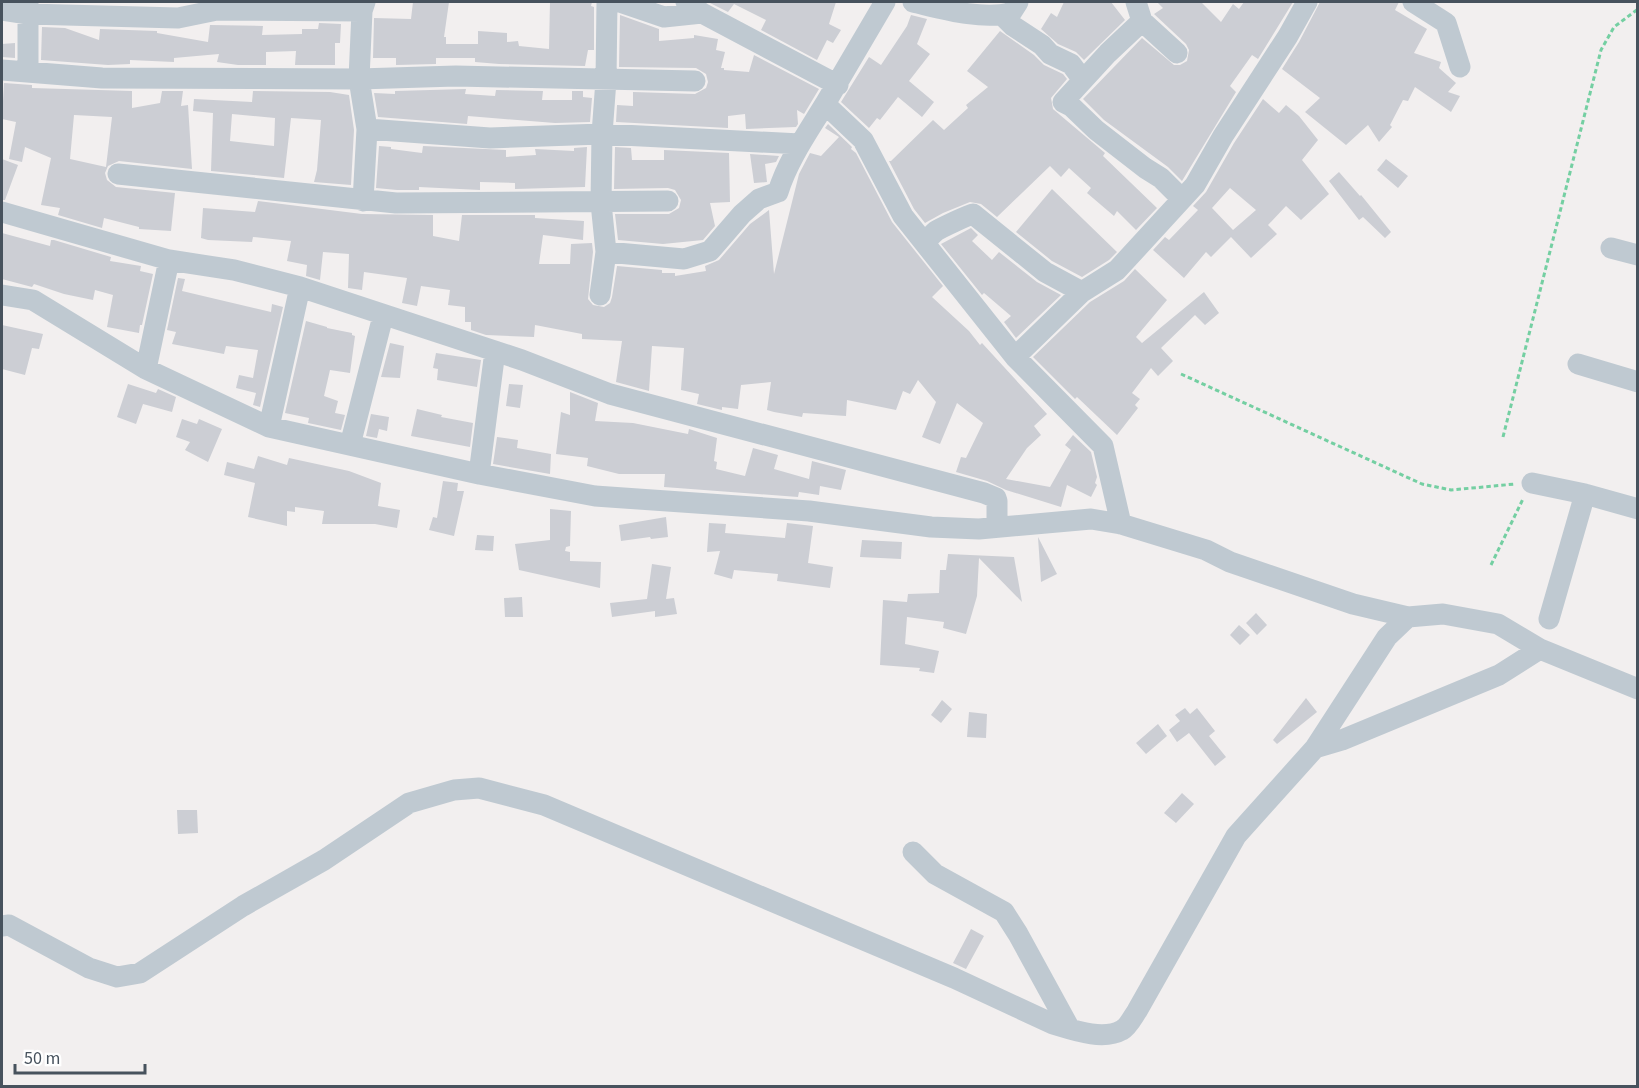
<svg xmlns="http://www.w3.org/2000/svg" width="1639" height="1088" viewBox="0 0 1639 1088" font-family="'Source Sans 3',sans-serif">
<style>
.building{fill:#ccced4;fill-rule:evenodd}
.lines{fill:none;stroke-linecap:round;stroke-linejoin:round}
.path{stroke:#74cfa2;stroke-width:3;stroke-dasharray:4.5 3;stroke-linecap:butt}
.street{stroke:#bfc9d1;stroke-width:21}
</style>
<rect width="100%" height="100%" fill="#f2efef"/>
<path class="building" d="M413 2H449L444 37H446V44H478V31L507 33V42L518 41 519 46 549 49 550 2H592L591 6 594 7V50H588L585 66 499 64 475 62V58H436V64L396 65V58H373L374 18 411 19Z
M708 2H836L829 24 841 30 833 43 827 40 817 60 761 30 766 20 734 4 728 12Z
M1064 2H1111L1125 20 1084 60 1076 52 1058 44 1041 29 1051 13 1057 17Z
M1157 2H1201L1221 22 1233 4 1239 9 1244 2H1293L1258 59 1252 55 1230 86 1236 92 1182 181 1168 167 1104 120 1083 99 1142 38 1174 65H1180L1187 61 1189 50 1186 44 1154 14 1163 8Z
M1320 2H1399L1395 10 1427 29 1414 53 1441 62 1439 68 1456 83 1448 92 1460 96 1451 112 1415 87 1408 101 1403 100 1390 125 1392 127 1379 142 1368 125 1346 145 1305 112 1320 98 1282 69 1299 42Z
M620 15 659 29V41L694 38V35L718 39 716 50 725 52 721 68H724V70L749 72 754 55 819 89 804 114 797 110 798 124 796 127 746 129 745 114 728 116V128L616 122 617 105 633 106V92L695 94 706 88 708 82 706 74 696 68 619 67Z
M911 15 927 19 917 44 930 54 909 81 934 102 922 117 898 97 880 120 877 118 869 128 841 102 869 57 881 65 907 26Z
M319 23 341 24 340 43H335V65H295L296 51 266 52V65H238L217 62 219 54 174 58V62L130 60V64L108 65 41 60 42 27 65 28 99 40 100 29 157 31V33L208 42 210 25 263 26 262 35 302 34V29H318Z
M1000 31 1034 55 1044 65 1063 74 1067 79 1051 98 1053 109 1105 153 1103 156 1157 208 1136 230 1117 211 1114 216 1087 193 1091 188 1069 168 1061 177 1050 166 997 217 981 204 970 202 943 213 925 223 914 209 889 161H891L933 120 944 130 968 108 966 105 988 87 967 71Z
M15 43V58L2 57V44Z
M4 83 32 85V88L132 91V108L160 103 162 91H183L181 106 188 105 192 169 119 161 108 166 105 173 107 180 116 187 175 193 171 231 139 229V227L104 218 102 228 58 215 60 208 41 205 51 158 25 147 22 162 9 159 16 122 2 119ZM74 115 112 117 106 167 70 159Z
M466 89 465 94 495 96 496 90 543 91 542 100H572V91H583V97L592 98 590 122 555 123 468 116 467 124 378 117 374 93 395 94V91Z
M253 91 330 92 349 95 354 130 351 185 314 182 317 170 321 120 291 118 284 178 211 171 213 113 193 111 194 99 252 102ZM232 114 275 118 274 146 230 141Z
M1263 99 1279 113 1286 105 1299 116 1318 140 1302 160 1329 194 1301 220 1286 206 1268 225 1277 234 1251 258 1231 237 1211 257 1206 252 1184 278 1153 250 1165 237 1169 240 1198 210 1193 206 1206 192 1234 143ZM1230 188 1256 210 1233 230 1212 208Z
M828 124 852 147 851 149 856 153 892 222 943 286 932 297 969 331 980 345 982 343 1047 414 1034 426 1041 435 1027 448 1006 479 1050 487 1071 450 1065 445 1073 435 1091 452 1097 477 1095 483 1097 485 1091 497 1067 485 1061 507 1006 490 987 481 956 472 961 457 966 458 983 423 957 403 940 444 922 437 936 402 918 380 910 394 903 391 896 410 847 400 846 416 803 413 802 417 774 412 767 410 771 382 741 385 738 409 722 407V410L697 404 699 394 681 390 684 348 652 346 649 391 616 382 622 341 582 339V334L535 325 534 337 486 335 471 330V322H465V307L448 305 450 290 421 286 417 306 402 303 407 278 364 272 362 290 348 288 349 254 323 252 320 280 306 276 307 265 287 261 291 241 253 237 252 242 208 240 201 238 203 208 255 212 258 201 362 214 433 215V236L459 241 462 215H535V218L584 221 583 240 543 235 539 264H570L571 244 592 243 593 252 588 299 593 305 604 307 610 303 612 297 617 266 662 270V273H675V276L706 271 705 266 719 260 750 224 769 210 774 274 799 174 810 153 821 156 839 137 825 128Z
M379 146 391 147V149L422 153 423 146 506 150V157L536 155 535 149 574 151V148L587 147 585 187 515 189V183L480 182V190L419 187V190H397L376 188Z
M615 147 631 148 632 160H664V150L729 153 730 202 710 203 715 226 703 240 663 244 618 240 615 214H669L679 208 681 200 675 190 668 188 614 189Z
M750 154 779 156 776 162 765 164 767 182 754 183Z
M2 159 18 165 5 200H2Z
M1386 159 1408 176 1398 188 1377 170Z
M1339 172 1360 196 1361 195 1391 232 1385 238 1363 217 1359 220 1329 181Z
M1052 189 1117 252 1109 260 1082 277 1052 261 1016 232Z
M971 228 978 235 972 241 992 260 999 252 1037 282 1061 295 1016 338 1004 322 1011 316 984 293 982 295 941 244Z
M2 233 50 246 51 240H54L111 257 110 261 141 266 140 271 153 274 142 325H140L139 333 107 327 113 295 95 290 93 300 64 294 34 284 32 287 2 279Z
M1135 269 1167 300 1136 337 1142 343 1204 292 1219 313 1205 325 1195 315 1161 348 1173 361 1158 376 1151 368 1132 393 1140 399 1135 405 1138 408 1117 435 1077 397 1075 399 1033 357 1090 302 1124 281Z
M178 278 185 279 182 291 271 312 272 304 283 307 260 407 253 405 256 393 236 388 239 375 253 378 258 350 226 346 224 354 172 344 176 332 167 330Z
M306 321 327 327V328L352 333V335L355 336 350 373 330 370 324 396 338 401 335 413 345 415 341 430 308 423 309 418 285 413Z
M2 325 43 334 39 349 32 348 25 375 2 369Z
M390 343 404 346 400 378 381 377Z
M436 353 481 360 477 387 437 380 438 369 433 368Z
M128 384 156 393 158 389 176 397 172 412 143 404 136 424 117 417Z
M509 384 523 385 520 408 506 406Z
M570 392 598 403 595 421 633 423 688 434 689 429 717 438 714 461 717 462 716 469 745 476 753 448 778 455 774 469 809 479 812 461 846 470 841 490 820 486 819 495 799 492 798 497 664 487 665 474H619L587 466 588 458 556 454 561 412 570 415Z
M417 409 442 415 441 417 473 423 470 447 411 436Z
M371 414 389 417 387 431 379 429 377 438 366 436Z
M182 419 197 424 199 419 222 429 208 462 185 450 190 442 176 437Z
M497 437 518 440 517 448 551 454 550 474 493 464Z
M258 456 287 465 289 458 349 471 381 483 378 506 400 510 397 528 375 524H322L324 511 295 507V512L287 511V526L248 517 255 483 224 475 227 462 254 469Z
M443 481 458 483 457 491H464L454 536 429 530 433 517 437 518Z
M550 509 571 511 570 546 566 547 565 551 570 552V561L601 562 600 588 519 570 515 544 550 540Z
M666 517 668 537 651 539 650 537 621 541 619 525Z
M709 523 726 524 725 533 785 538 787 523 813 526 808 563 833 567 830 588 777 581 778 574 734 570 732 579 714 574 720 551 707 552Z
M477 535 494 536 493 551 475 550Z
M1038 537 1057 574 1041 582Z
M862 540 902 542 901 559 860 557Z
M948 554 1014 557 1022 602 979 558 977 596 966 634 943 628 944 622 907 617 905 644 939 651 934 673 919 671 920 668 880 665 883 600 907 602 908 594 939 593 940 570H946Z
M652 564 671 567 666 599 674 598 677 614 655 617V611L612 617 610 603 647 599Z
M522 597 523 617H505L504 598Z
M1256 613 1267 625 1257 635 1246 623Z
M1239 625 1250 635 1240 645 1230 635Z
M1306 698 1317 712 1277 744 1273 740Z
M942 700 952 709 941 723 931 715Z
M1185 708 1190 714 1197 708 1215 731 1209 736 1226 757 1215 766 1189 733 1177 742 1169 730 1180 721 1175 715Z
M969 712 987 714 986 738 967 737Z
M1158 724 1167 736 1146 754 1136 743Z
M1182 793 1194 804 1176 823 1164 813Z
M177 810H197L198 833 178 834Z
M971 929 984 936 966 969 953 963Z"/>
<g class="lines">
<path class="path" d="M1181 374 1422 484 1451 490 1515 484
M1503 437 1601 50 1614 27 1638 9
M1491 565 1523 499"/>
<path class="street" d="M620 2 664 17 702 13
M686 2 702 13 838 85
M885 2 825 104 863 140 903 216 1015 357 1103 446 1121 524
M913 2C943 9 980 20 1011 13L1018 2
M1136 2 1142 21 1177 53
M1413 2 1446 23 1460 67
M2 10 28 14 178 18 217 10 362 11
M1002 15 1013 26 1042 45 1050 54 1071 64 1083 80
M1142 21 1108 53 1063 102 1071 106 1096 130 1145 168 1161 178 1182 199
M2 70 102 78 359 79 456 76 695 81
M28 72V2
M367 129 490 138 602 134 800 144
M118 174 396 203 668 201
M363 201 367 129 359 79 362 11 365 2
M2 212 169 260 146 369
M924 242C929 239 931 235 936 231 939 229 970 214 973 214L1045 272 1082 292
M1611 248 1638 255
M606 252 684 259 710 251 742 214 759 199 778 192C788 160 808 132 825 104
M169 260 234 270 300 287 522 360 610 394 984 493 996 498 997 501V527
M2 295 33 300 146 369 269 427 479 474 595 496 809 511 931 527 979 529 1091 519 1121 524 1206 550 1230 562 1353 604 1408 617
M600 295 606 252 601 203 602 134 606 80 607 2
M1015 357 1082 292 1117 270 1195 185 1223 136 1288 36 1307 2
M1578 364 1638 382
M269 427 300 287
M350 445 383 316
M479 474 495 351
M1532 483 1585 494 1638 509
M1549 619 1585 494
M1315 748 1342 740 1499 675 1540 649
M913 852 935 874 1004 912 1018 934 1070 1029
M2 926 9 925 89 968 117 977 140 973 243 906 324 860 409 803 454 790 479 788 544 805 954 978 1053 1024C1073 1030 1103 1041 1122 1030 1128 1027 1133 1017 1137 1011L1236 836 1315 748 1387 637 1408 617 1443 614 1498 624 1540 649 1638 689"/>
</g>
<rect width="1639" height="1088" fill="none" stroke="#47525d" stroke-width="6"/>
<path d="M15 1064v9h130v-9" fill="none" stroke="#47525d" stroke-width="3"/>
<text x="24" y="1064" font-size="18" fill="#47525d" stroke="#ffffff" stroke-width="4.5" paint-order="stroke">50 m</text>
</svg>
